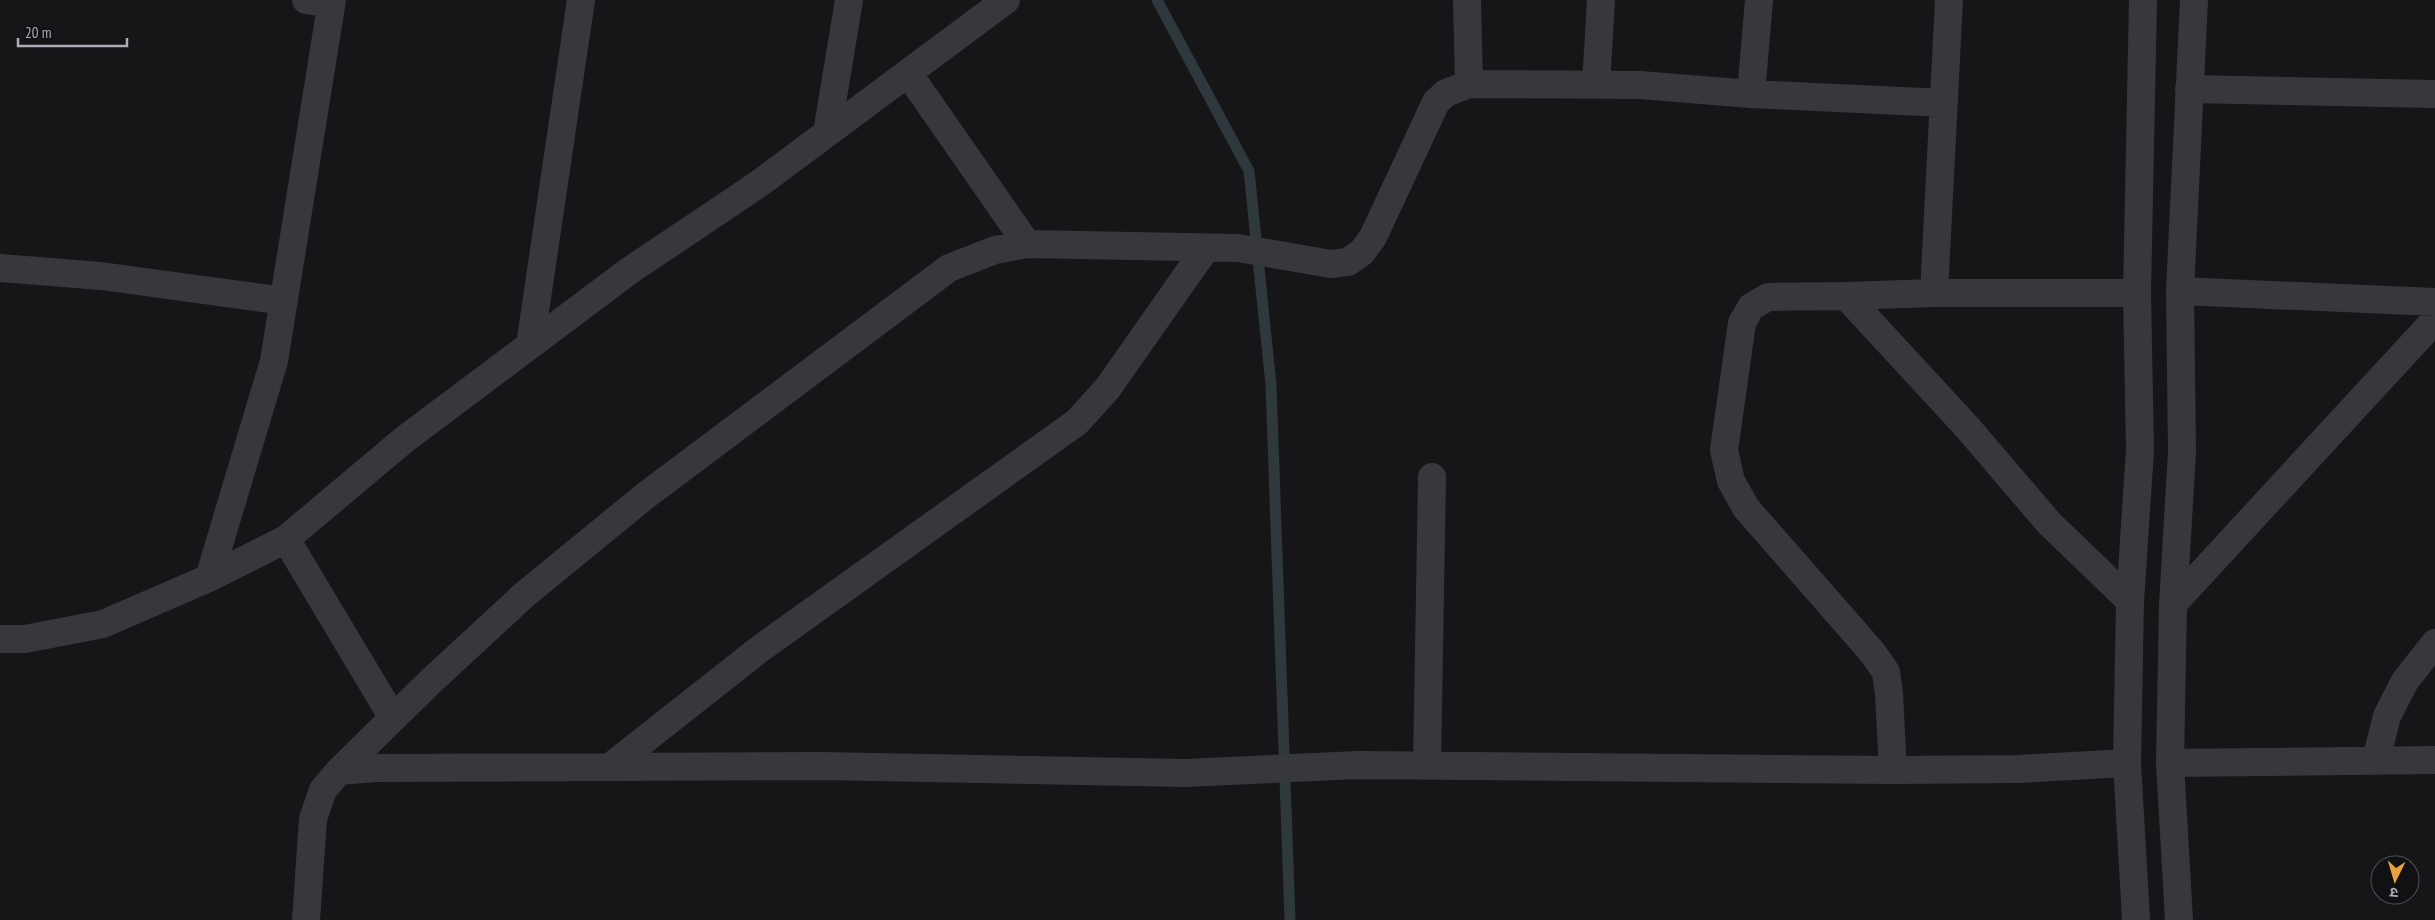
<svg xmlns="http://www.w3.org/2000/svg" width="2435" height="920" viewBox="0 0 2435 920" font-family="'PT Sans Narrow','Noto Sans Devanagari',sans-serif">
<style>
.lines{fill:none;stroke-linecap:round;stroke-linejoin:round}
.stream{stroke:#2f383d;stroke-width:11}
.minor{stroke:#37383c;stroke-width:28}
.tertiary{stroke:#37383c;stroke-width:28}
</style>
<rect width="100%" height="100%" fill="#161618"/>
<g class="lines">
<path class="stream" d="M1157 0 1249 171 1271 385 1290 920"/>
<path class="minor" d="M306 0 331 4
M1467 0 1469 84
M908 73 1027 244
M1596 84 1601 0
M2189 89 2435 94
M1751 94 1759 0
M827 133 849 0
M0 268 101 276 284 301
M2180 291 2435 302
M1934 293 1949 0
M1846 296 1768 297 1751 307 1742 323 1724 450 1731 481 1746 508 1872 652 1886 672 1889 694 1893 770
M530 345 581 0
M286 539 393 718
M209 578 274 361 332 0
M2130 601 2049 523 1967 427 1846 296 1934 293H2137
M2173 604 2435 320
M0 639H25L103 624 209 578 286 539 405 439 629 271 760 183 1006 0
M2376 760 2387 716 2405 681 2435 643
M2170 763 2435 760
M1427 766 1432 477
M610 767 761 648 1077 422 1107 389 1206 248
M339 771 430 682 524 595 645 496 949 268 995 250 1027 244 1238 248 1331 264 1348 262 1362 252 1373 237 1436 102 1446 93 1469 84 1640 85 1751 94 1944 103
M306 920 313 819 323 790 339 771 375 768 822 766 1186 773 1358 765 1893 770 2018 769 2127 763"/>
<path class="tertiary" d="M2136 920 2127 763 2130 601 2140 450 2137 293 2143 0
M2179 920 2170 763 2173 604 2182 452 2180 291 2194 0"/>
</g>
<g transform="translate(2395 880) rotate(185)"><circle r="24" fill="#111113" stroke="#4e5055"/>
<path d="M0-4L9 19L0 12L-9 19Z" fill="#e7a13f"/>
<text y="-8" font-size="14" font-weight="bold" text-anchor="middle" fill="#a9aeb7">उ</text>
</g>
<path d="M18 38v8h109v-8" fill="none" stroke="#a9aeb7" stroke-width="2.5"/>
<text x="25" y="38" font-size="15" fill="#a9aeb7" stroke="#111113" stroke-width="4" paint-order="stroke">20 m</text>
</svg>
